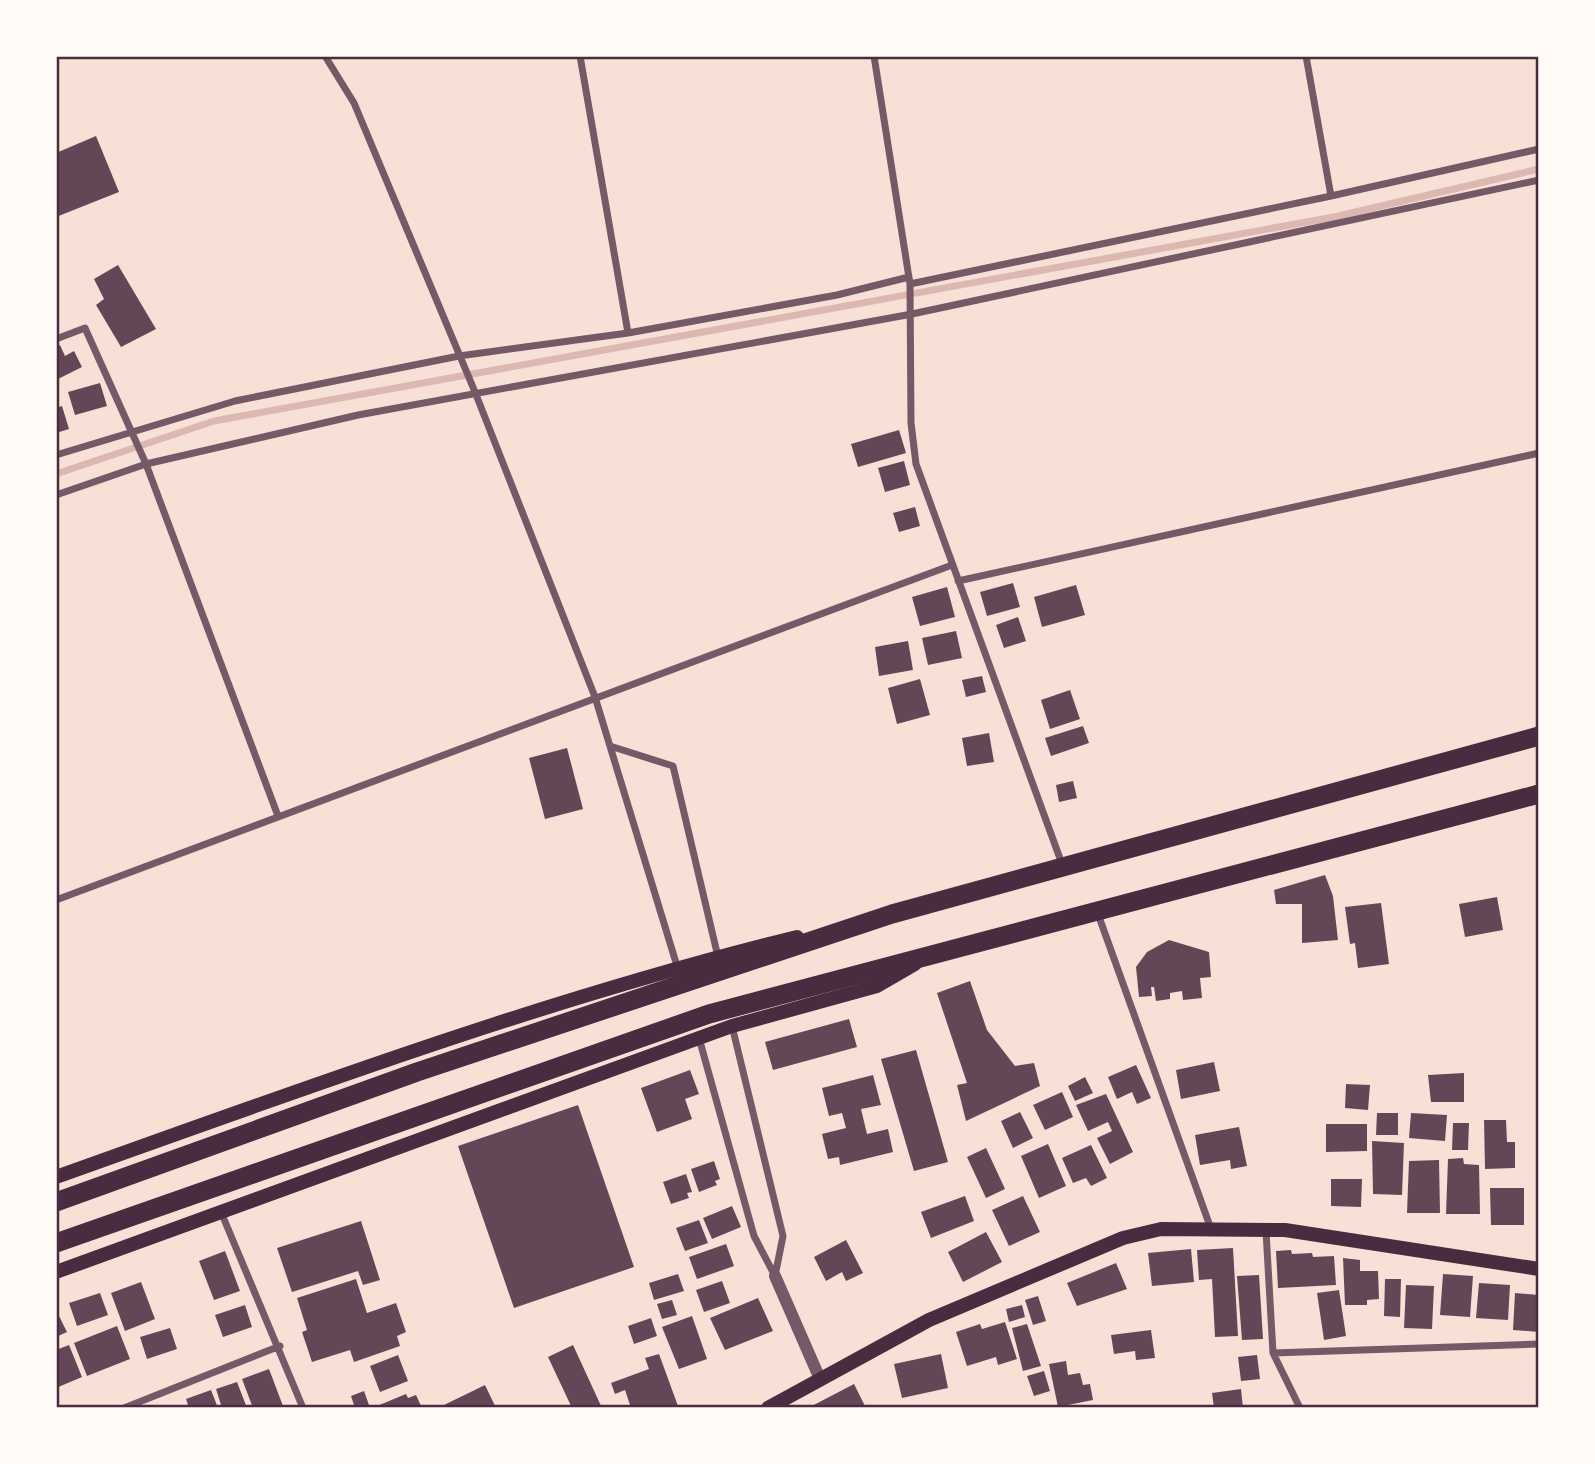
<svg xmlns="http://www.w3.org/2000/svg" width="1595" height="1464" viewBox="0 0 1595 1464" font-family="Commissioner,sans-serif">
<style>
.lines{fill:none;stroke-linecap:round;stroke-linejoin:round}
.stream{stroke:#dcb8b0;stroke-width:7}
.building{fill:#644757}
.minor{stroke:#755966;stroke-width:7}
.tertiary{stroke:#755966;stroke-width:12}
.secondary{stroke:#4a2c40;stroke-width:14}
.trunk{stroke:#4a2c40;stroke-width:19}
.neatline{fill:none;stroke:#4a2c40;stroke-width:2.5}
</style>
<rect width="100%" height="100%" fill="#f7e1d7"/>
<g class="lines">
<path class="stream" d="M56 474 214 421 1334 217 1539 169"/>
</g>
<path class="building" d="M96 136 119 192 56 217V153Z
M118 265 156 329 121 347 96 305 104 299 94 279Z
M60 345 65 356 74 351 82 367 56 380V347Z
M100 383 107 406 75 415 68 392Z
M62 406 69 429 56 433V408Z
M899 430 906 453 858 467 851 444Z
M904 461 910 485 885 492 878 468Z
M915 507 920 526 899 532 893 513Z
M1013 583 1020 607 987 616 980 592Z
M1076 585 1085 615 1042 627 1034 597Z
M947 587 955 617 920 626 912 597Z
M1018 617 1026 641 1004 648 996 625Z
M956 631 962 658 928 665 922 638Z
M908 641 913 670 879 676 875 647Z
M982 676 986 692 966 697 962 680Z
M920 679 930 715 897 724 888 688Z
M1070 690 1080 719 1050 729 1041 700Z
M1083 726 1089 743 1051 756 1045 738Z
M989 733 994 762 967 766 962 738Z
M567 748 583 809 545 819 529 758Z
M1073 781 1077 798 1059 802 1056 785Z
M1325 875 1333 896 1338 940 1302 943V904H1276L1274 890Z
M1497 897 1503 930 1465 937 1459 904Z
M1381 903 1389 964 1358 968 1355 943 1350 944 1345 907Z
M1169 940 1209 952 1211 977 1200 978 1202 998 1183 1000 1182 991 1170 993V999L1156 1001 1154 987H1151L1152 996 1139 997 1136 967 1147 952Z
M970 981 987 1030 1015 1066 1034 1063 1040 1086 966 1121 957 1085 967 1083 937 993Z
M849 1019 857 1047 773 1070 765 1042Z
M916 1050 948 1162 914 1171 881 1059Z
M1214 1062 1220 1091 1181 1099 1176 1070Z
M1136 1065 1151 1098 1137 1104 1132 1092 1117 1099 1108 1077Z
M690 1070 699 1094 685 1099 692 1119 657 1132 641 1088Z
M1464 1073V1102H1431L1428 1075Z
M873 1075 881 1105 861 1109 867 1134 888 1129 893 1152 840 1165 839 1157 828 1159 822 1134 846 1128 842 1113 829 1116 822 1088Z
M1085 1077 1093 1093 1075 1101 1068 1086Z
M1346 1084 1370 1085 1368 1110 1345 1108Z
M1062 1092 1073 1117 1045 1130 1033 1105Z
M1106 1094 1133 1152 1110 1164 1097 1138 1112 1131 1108 1122 1088 1131 1076 1105Z
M578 1105 634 1267 514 1308 458 1146Z
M1020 1112 1033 1138 1013 1148 1001 1121Z
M1377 1113H1398V1135H1376Z
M1411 1113 1447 1115 1445 1141 1409 1138Z
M1484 1120H1506L1507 1142H1515V1168L1485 1169Z
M1453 1123H1469L1468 1150H1452Z
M1326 1124H1367V1151L1326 1152Z
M1239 1127 1247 1166 1231 1169 1230 1160 1200 1165 1195 1135Z
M1372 1141 1404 1143 1402 1195 1373 1194Z
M1048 1144 1066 1186 1039 1198 1021 1156Z
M1091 1145 1107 1178 1091 1186 1086 1178 1073 1183 1062 1158Z
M986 1148 1005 1189 986 1198 967 1157Z
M1463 1158 1464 1164 1479 1165 1480 1214H1446L1448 1159Z
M1439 1160 1440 1213H1407L1409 1161Z
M714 1161 720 1179 715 1181 717 1185 699 1192 691 1169Z
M686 1174 692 1192 687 1193 689 1198 671 1204 663 1182Z
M1331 1179H1362L1361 1207 1331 1206Z
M1490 1188H1524V1225H1491Z
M965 1196 974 1221 931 1238 921 1212Z
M1023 1196 1040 1232 1009 1246 992 1210Z
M732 1206 741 1227 712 1239 703 1218Z
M699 1220 708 1243 685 1251 676 1228Z
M361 1221 380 1280 363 1285 358 1271 292 1292 277 1248Z
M986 1232 1002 1262 963 1282 948 1252Z
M846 1240 863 1273 846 1281 842 1272 826 1281 814 1257Z
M726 1244 734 1266 697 1279 689 1257Z
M1233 1248 1238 1336 1215 1337 1212 1279 1199 1280 1197 1250Z
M1191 1249 1194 1282 1152 1286 1148 1253Z
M1291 1250 1292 1254 1312 1253 1313 1257 1334 1256 1336 1285 1278 1288 1276 1251Z
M225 1251 240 1291 214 1300 199 1261Z
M1343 1258 1360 1260V1271H1378L1379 1299 1367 1300V1305H1345Z
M1116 1263 1127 1289 1077 1306 1067 1283Z
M678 1274 684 1291 654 1300 649 1283Z
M1443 1274 1473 1276 1470 1317 1440 1315Z
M1259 1275 1263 1339 1242 1340 1237 1276Z
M356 1279 367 1313 396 1303 406 1332 397 1336 400 1346 354 1362 350 1350 312 1362 302 1332 307 1330 297 1298Z
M1385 1279H1401L1400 1317 1384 1316Z
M722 1281 730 1303 704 1312 696 1290Z
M141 1282 155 1319 125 1331 111 1293Z
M1479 1283 1510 1285 1508 1320 1476 1318Z
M1406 1285 1434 1286 1432 1329 1404 1328Z
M1339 1290 1346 1336 1324 1340 1317 1293Z
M100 1293 108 1315 77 1326 69 1303Z
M1515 1293 1539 1295V1332L1513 1330Z
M1038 1296 1046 1321 1033 1325 1025 1300Z
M758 1298 773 1331 725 1350 710 1318Z
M672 1300 677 1315 662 1319 657 1304Z
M245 1305 252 1327 223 1337 215 1315Z
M1022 1305 1025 1317 1009 1322 1006 1309Z
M56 1310 67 1332 56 1337Z
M692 1316 707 1359 679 1369 662 1327Z
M651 1318 657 1336 634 1344 628 1326Z
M1005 1322 1017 1359 998 1365 996 1357 967 1366 956 1332 980 1324 982 1329Z
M1027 1324 1041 1366 1023 1371 1012 1328Z
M117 1326 130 1359 87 1376 74 1343Z
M170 1328 177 1349 147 1359 140 1337Z
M1151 1330 1155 1358 1136 1360 1135 1351 1114 1354 1111 1335Z
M69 1345 82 1377 56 1388V1350Z
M573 1345 602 1408H572L548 1357Z
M659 1354 678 1406 631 1408 625 1390 615 1394 611 1383 649 1369 645 1358Z
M941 1354 948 1388 902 1398 894 1364Z
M398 1355 408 1381 380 1392 370 1366Z
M1257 1355 1260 1379 1241 1381 1238 1357Z
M1066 1361 1068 1375 1080 1373 1083 1385 1090 1384 1093 1400 1058 1407 1049 1364Z
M269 1369 283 1406 253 1408 242 1379Z
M1044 1371 1050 1391 1034 1396 1027 1376Z
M237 1382 247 1408H222L216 1389Z
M854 1384 866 1408H808Z
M485 1385 496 1408H445L444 1405Z
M1241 1389 1243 1408H1214L1212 1393Z
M211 1390 218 1408H189L186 1399Z
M364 1391 370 1408H355L351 1396Z
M406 1394 408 1398 416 1395 422 1408H372Z"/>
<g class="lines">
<path class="minor" d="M325 56 354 103 475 392 595 697 677 966
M580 56 628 333
M874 56 910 284 911 423 916 464 1062 864
M1306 56 1331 196
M910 284 1331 196 1539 149
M56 339 85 328 146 464 278 816
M56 455 235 401 459 356 628 333 837 295 909 277
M56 495 146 464 358 415 912 314 1539 180
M958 581 1539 453
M610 746 673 766 718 957
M56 900 952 565
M1098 914 1211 1229
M732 1026 783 1236 775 1276
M699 1038 754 1236 775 1276
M221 1212 303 1408
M1266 1231 1273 1353 1300 1408
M1273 1353 1539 1344
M124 1408 280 1346"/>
<path class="tertiary" d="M775 1276 820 1379"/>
<path class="secondary" d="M56 1177C300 1090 545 999 797 937
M56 1272 732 1026 877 986 915 964
M768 1408 929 1320 1123 1238 1161 1229 1285 1230 1539 1269"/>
<path class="trunk" d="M56 1202 417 1072 892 914 1539 736
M56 1243 709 1014 1539 794"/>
</g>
<rect width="1595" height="1464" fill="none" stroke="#fffaf5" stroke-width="116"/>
<rect x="58" y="58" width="1479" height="1348" class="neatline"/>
</svg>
